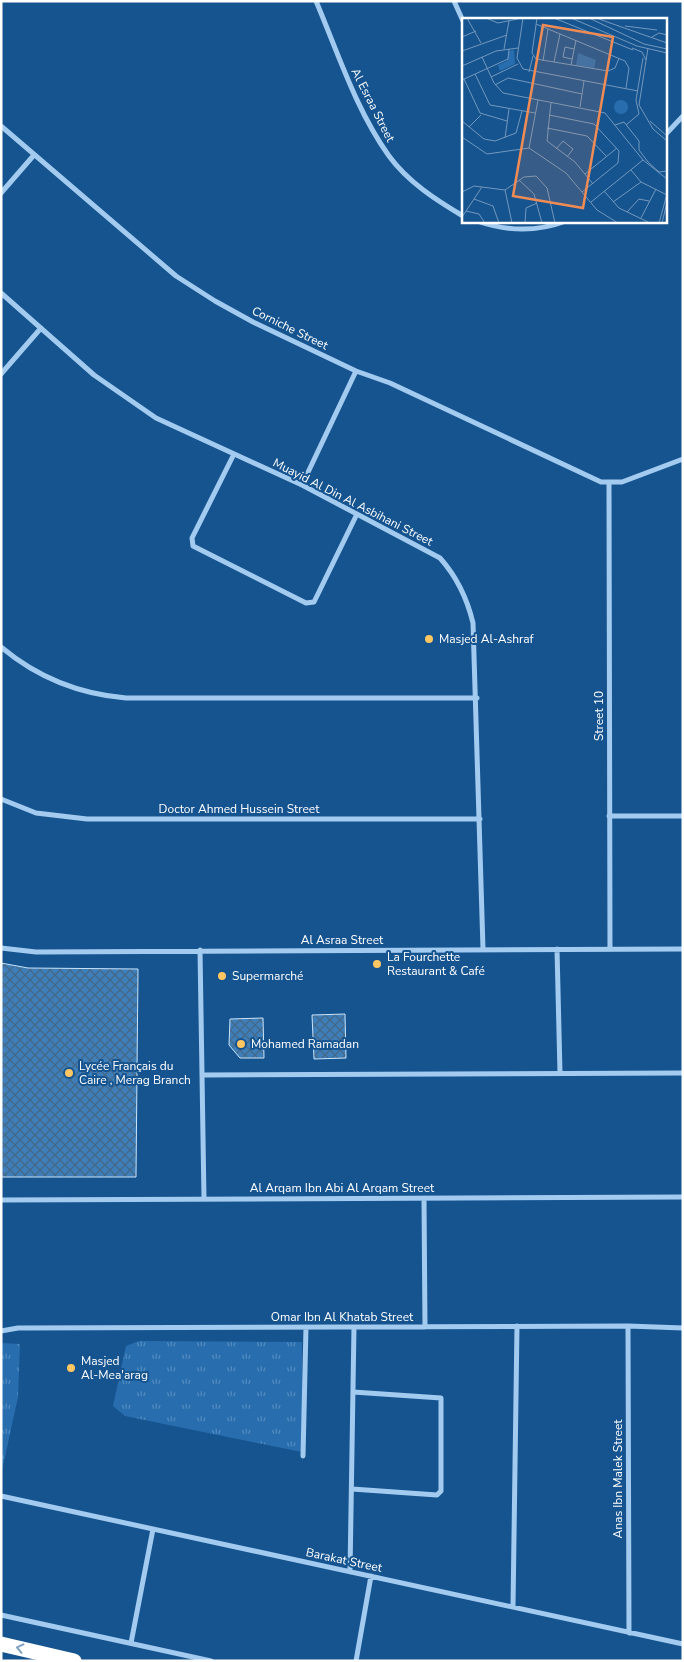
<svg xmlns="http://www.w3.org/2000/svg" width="684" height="1662" viewBox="0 0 684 1662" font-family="'Nunito Sans',sans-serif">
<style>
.park{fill:url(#park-tufts)}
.building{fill:url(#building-cross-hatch);stroke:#c9e4fb}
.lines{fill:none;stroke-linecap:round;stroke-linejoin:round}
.minor{stroke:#a3cbf0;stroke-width:5}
.motorway{stroke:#fff;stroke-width:15}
.oneway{stroke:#7fa1c2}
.poi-dot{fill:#ffc662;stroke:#165490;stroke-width:2}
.labels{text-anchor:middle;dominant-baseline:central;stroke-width:4;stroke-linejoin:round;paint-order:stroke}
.street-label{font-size:12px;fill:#fff;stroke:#165490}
.poi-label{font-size:12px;fill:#fff;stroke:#165490;text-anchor:start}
.inset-road{fill:none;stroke:#7398bc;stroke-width:1}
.view{fill:#ef8b55;fill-opacity:0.15;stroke:#ef8b55;stroke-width:2.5}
.inset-edge{fill:none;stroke:#fff;stroke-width:2.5}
</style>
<defs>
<pattern id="park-tufts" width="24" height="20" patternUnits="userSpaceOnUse" patternTransform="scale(1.25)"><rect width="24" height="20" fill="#286eaf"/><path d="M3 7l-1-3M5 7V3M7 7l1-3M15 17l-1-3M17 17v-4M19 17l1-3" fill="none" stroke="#538bbf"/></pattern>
<pattern id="building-cross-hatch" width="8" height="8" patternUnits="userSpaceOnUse" patternTransform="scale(1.25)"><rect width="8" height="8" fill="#3e7eb9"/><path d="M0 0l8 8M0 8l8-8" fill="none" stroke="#446888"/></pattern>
</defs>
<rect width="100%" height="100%" fill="#165490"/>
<path class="park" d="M139 1341 302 1342V1452L125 1416 113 1406 126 1346Z
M1 1343 20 1344 18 1397 1 1475Z"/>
<path class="building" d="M1 963 28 968 138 969 136 1177H1Z
M345 1014 346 1058 314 1059 312 1015Z
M263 1018 264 1058H240L229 1045 230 1019Z"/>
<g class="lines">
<path class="minor" d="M316 1C338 53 356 110 389 156 408 182 436 200 463 216
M454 1 463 21
M1 126 176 276 215 301 253 322 356 371 390 383 601 482H622L683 459
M665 135 683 116
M1 193 34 155
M477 221C506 231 537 232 566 221
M1 293 94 375 156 418 302 485 440 558C457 577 467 598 473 623L483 949
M1 374 41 328
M234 454 192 538 193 546 306 603 314 602 357 514
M609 483 610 949
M302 485 356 371
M1 647C38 678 78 694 126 698H477
M1 799 36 813 87 819H480
M609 816H683
M1 948 36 952 683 949
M557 949 560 1073
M200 950 204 1199
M203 1075 683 1073
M424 1198 425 1327
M1 1200 683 1197
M628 1326 629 1633
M1 1331 18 1328 628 1326 683 1328
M303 1456 306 1327
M352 1489 437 1495 441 1491V1398L353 1392
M1 1496 683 1644
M350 1572 354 1327
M513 1607 517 1326
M1 1615 211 1661
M131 1643 153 1529
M356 1661 371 1576"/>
<path class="motorway" d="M1 1644 74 1661"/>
</g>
<defs><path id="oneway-chevron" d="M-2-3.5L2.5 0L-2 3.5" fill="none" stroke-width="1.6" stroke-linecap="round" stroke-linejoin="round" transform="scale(1.25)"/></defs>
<use class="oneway" href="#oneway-chevron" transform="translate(20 1648) rotate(-167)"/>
<g class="poi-dot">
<circle cx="429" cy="639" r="5"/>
<circle cx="377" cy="964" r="5"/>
<circle cx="222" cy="976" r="5"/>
<circle cx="241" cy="1044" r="5"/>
<circle cx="69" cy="1073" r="5"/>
<circle cx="71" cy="1368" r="5"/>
</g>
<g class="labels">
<g class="street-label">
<text transform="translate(373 105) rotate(63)">Al Esraa Street</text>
<text transform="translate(290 328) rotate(26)">Corniche Street</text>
<text transform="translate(353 502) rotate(27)">Muayid Al Din Al Asbihani Street</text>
<text transform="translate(599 716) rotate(-90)">Street 10</text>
<text x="239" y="809">Doctor Ahmed Hussein Street</text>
<text x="342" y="940">Al Asraa Street</text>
<text x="342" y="1188">Al Arqam Ibn Abi Al Arqam Street</text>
<text x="342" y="1317">Omar Ibn Al Khatab Street</text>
<text transform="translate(618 1479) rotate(-90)">Anas Ibn Malek Street</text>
<text transform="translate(344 1560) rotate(12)">Barakat Street</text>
</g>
<g class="poi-label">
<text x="439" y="639">Masjed Al-Ashraf</text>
<text x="387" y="957">La Fourchette<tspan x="387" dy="14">Restaurant &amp; Café</tspan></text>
<text x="232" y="976">Supermarché</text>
<text x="251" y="1044">Mohamed Ramadan</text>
<text x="79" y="1066">Lycée Français du<tspan x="79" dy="14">Caire , Merag Branch</tspan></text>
<text x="81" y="1361">Masjed<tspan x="81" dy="14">Al-Mea'arag</tspan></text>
</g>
</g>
<g transform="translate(462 18)">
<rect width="205" height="205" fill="#165490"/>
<path d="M52 32 53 46 38 53 36 47 45 43 47 33ZM152 89a7 7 0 1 1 14 0a7 7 0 1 1-14 0Z" fill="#286eaf"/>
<path d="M116 35 134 42 132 50 114 47Z" fill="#286eaf"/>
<path class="inset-road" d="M5 0 19 25M24 0 36 5 60 0M61 0 55 40 61 51 176 73M75 0 70 35 74 41 146 53 153 50 157 40M92 0 171 32M109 0 175 28 205 35M127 0 182 26 205 31M134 0 205 25M74 6 163 43 167 50 164 70M163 8 195 12M0 19 14 13M190 19 197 15 205 17M170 30 180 34 184 42M186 30 177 87 191 111 205 123M42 31 47 3M0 33 45 17M20 39 32 65 41 75 143 95 181 142 205 161M110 41 101 39 103 29 112 31M81 43 86 11M92 44 98 16M109 47 114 22M0 48 34 33 56 30M67 54 71 38M13 56 28 87 73 95M29 59 56 46M2 61 18 95 45 103M0 62 46 41 47 31M33 67 46 60 120 76M89 84 85 123 113 144 131 166M118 89 122 63M87 97 132 106 157 133 156 145 120 174M0 103 22 121 33 123 54 115 60 93M188 103 205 118M153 107 162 104 177 123V132L186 144 197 154 205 153M164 107 177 96 174 82 181 40M7 109 19 97M85 110 125 118 144 138M0 119 25 136 67 130M43 120 47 91M67 130 104 155 135 192 156 205M67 130 76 82M94 131 101 123 111 131 105 139M169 152 179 164M123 156 155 130M57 162 72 176 80 205M43 172 50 205M142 173 157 190 188 205M0 174 12 168 43 172 62 159 74 158 85 170 93 205M12 181 31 188 37 205M129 184 181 142M151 184 179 164 205 177M4 193 17 196 23 205M165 194 177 181 187 183M0 199 20 169M179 200 194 171M63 205 64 190 75 185M197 205 205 176M200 205 205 184"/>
<path class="view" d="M81 7 151 19 121 190 51 178Z"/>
<rect width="205" height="205" class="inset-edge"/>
</g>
<rect width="684" height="1662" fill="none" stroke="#ffffff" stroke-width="5"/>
</svg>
